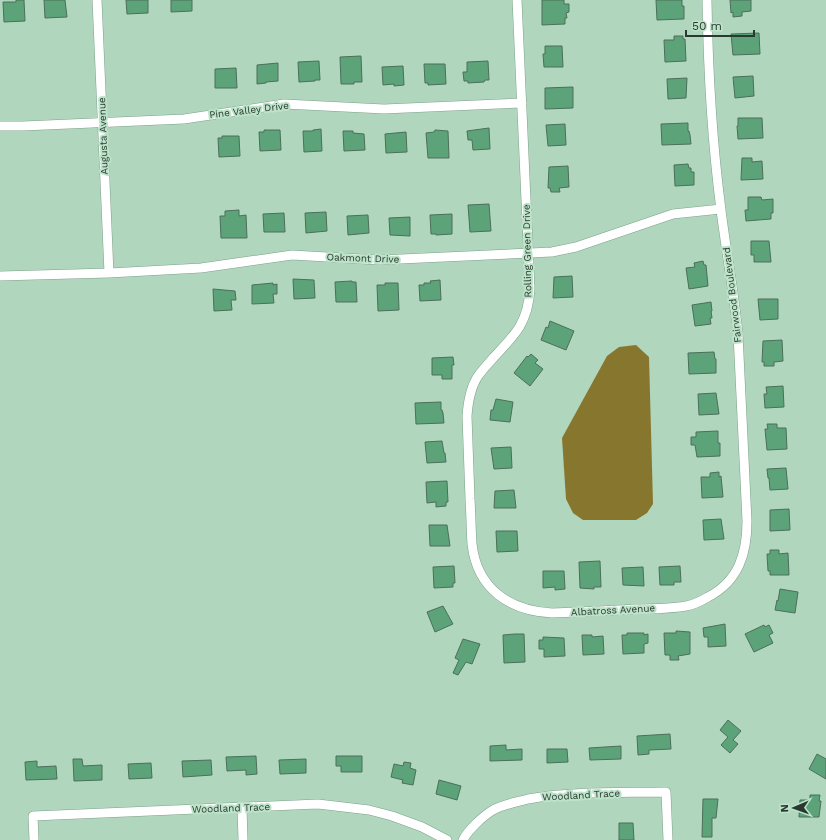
<svg xmlns="http://www.w3.org/2000/svg" width="826" height="840" viewBox="0 0 826 840" font-family="'Work Sans',sans-serif">
<style>
.water{fill:#87772e}
.building{fill:#5ca379;stroke:#4c6f5a}
.lines{fill:none;stroke-linecap:round;stroke-linejoin:round}
.street-casing{stroke:#7da18a;stroke-width:10}
.street{stroke:#fff;stroke-width:9}
.labels{text-anchor:middle;dominant-baseline:central;stroke-width:4;stroke-linejoin:round;paint-order:stroke}
.street-label{font-size:10px;fill:#2a392f;stroke:#bde3ca}
</style>
<rect width="100%" height="100%" fill="#b0d6bd"/>
<path class="water" d="M636 345 649 357 653 504 647 513 636 520H583L573 513 566 499 562 438 607 356 619 347Z"/>
<path class="building" d="M16 0H24L25 21 4 22 3 2H16Z
M44 0H65L67 17 45 18Z
M126 0H148V13L127 14Z
M171 0H192V11L171 12Z
M542 0H564V4H569V12L566 13 567 18H565V24L542 25Z
M656 0H682V6H684V19L657 20Z
M730 0H751V11L742 12V16L733 17V12L731 13Z
M759 33 760 54 733 55 731 34Z
M674 36H683V39H685L686 61 665 62 664 40H674Z
M545 46H562L563 67H544L543 54H545Z
M361 56 362 82H354V84H341L340 57Z
M319 61 320 80H315V81L299 82 298 62Z
M488 61 489 80H485L484 82 468 83V81H464L463 72H467V62Z
M278 63V81L266 82V83L257 84V65Z
M424 64H445L446 84 428 85V83H425Z
M403 66 404 85 394 86V84L383 85 382 67Z
M236 68 237 88H215V69Z
M753 76 754 96 735 98 733 77Z
M687 78 686 98 668 99 667 79Z
M573 87V108L545 109V88Z
M738 118H762L763 138 738 139 737 126H738Z
M688 123V131H689L690 135 691 144 662 145 661 124Z
M565 124 566 145 548 146 546 125Z
M489 128 490 149 473 150 472 140H468L467 131Z
M321 129 322 151 304 152 303 131H313V130Z
M264 130H280L281 150 260 151 259 132H264Z
M435 130 448 131 449 158H428L426 133 434 132Z
M343 131H353V133L364 134 365 150 344 151Z
M406 132 407 152 386 153 385 134Z
M222 136H239L240 156 219 157 218 138H222Z
M742 158H752V162L762 161 763 179 741 180Z
M688 164 689 168H691V172H694V185L675 186 674 165Z
M568 166 569 187 559 188 560 192H551L550 188H548L549 167Z
M748 197H761L762 200 773 199V213H771V219L746 221 745 210H748Z
M489 204 491 231 470 232 468 205Z
M239 210V216L246 215 247 238H221L220 216H225V211Z
M326 212 327 231 306 233 305 213Z
M284 213 285 232H264L263 214Z
M452 214V234L436 235V234H431L430 215Z
M368 215 369 233 348 235 347 216Z
M410 217V236L390 235 389 218Z
M751 241H769L771 262H754V255H751Z
M703 261 704 265H706L708 286 689 289 686 268 695 267 694 263Z
M572 276 573 297 553 298 554 277Z
M293 279 314 280 315 298 294 299Z
M440 280 441 300 420 301 419 285H424V283H431L430 281Z
M352 281V282H356L357 302H336L335 282Z
M273 283V285L277 284V294H273L274 303 252 304V285Z
M385 283H398L399 310 378 311 377 285H385Z
M213 289 235 291 236 300H231L232 310 214 311Z
M758 299H778V319L760 320Z
M711 302 712 311H711L712 318H710L711 324 695 326 692 305Z
M550 321 574 331 566 350 541 340 546 327 548 328Z
M782 340 783 361 774 362V366H764V362H762L763 341Z
M714 352 715 359H716V373L689 374 688 353Z
M531 354 538 360 535 363 543 369 530 386 514 373 527 356 528 357Z
M453 357 454 365H452V379H442V375H432V358Z
M783 386 784 407 765 408 764 394H767L766 387Z
M716 393 719 414 699 415 698 394Z
M496 399 513 402 510 422 490 420 491 410H493Z
M441 402V410H442L443 413 444 423 416 424 415 403Z
M767 424H777V428H786L787 449 767 450 765 429H768Z
M718 431V443H720V456L697 457 695 445H691V437H696V432Z
M442 441 444 453H445L446 462 427 463 425 442Z
M511 447 512 468 494 469 491 448Z
M786 468 788 489 770 490 769 478H768L767 469Z
M719 472V477L721 476 723 497 702 498 701 477H710V473Z
M447 481 448 502H446V506L436 507V502L427 503 426 482Z
M514 490 516 508H494L495 491Z
M789 509 790 530 770 531V510Z
M721 519 724 539 704 540 703 520Z
M429 525H447L450 546H430Z
M496 531H517L518 551 497 552Z
M770 550H779V554L788 553 789 575H770V571H768L767 554H770Z
M600 561 601 587H594V589L580 588 579 562Z
M454 566 455 583H453V587L434 588 433 567Z
M680 566 681 582H674V585H660L659 567Z
M643 567 644 586 623 585 622 568Z
M543 571H564L565 589 555 590V587L543 588Z
M780 589 798 592 795 613 775 610 777 600 778 601Z
M443 606 453 624 435 632 427 612Z
M725 624 726 646 708 647V637H704L703 628Z
M764 625 765 627 769 625 773 633 769 635 773 643 754 652 745 634Z
M676 631 690 632V654L678 656 679 660H670V655H665L664 633H676Z
M627 633H644V635L648 634V643L644 644V653L623 654 622 635H627Z
M515 634H524L525 662 504 663 503 635Z
M582 635H592V637L603 636 604 654 583 655Z
M543 637 564 638 565 656 544 657V649H539V640H543Z
M463 639 480 644 472 664 466 662 458 675 453 673 459 660 455 658Z
M728 720 741 731 733 740 738 744 730 753 721 745 728 737 720 730Z
M670 734 671 749 649 750V754L638 755 637 736Z
M506 745V750L522 749V760L490 761V746Z
M621 746V759L590 760 589 748Z
M547 749H567L568 762 547 763Z
M817 754 826 759V779L809 769Z
M256 756 257 774 246 775V770L227 771 226 757Z
M336 756H362V772H341V766H336Z
M73 759H82L83 766 102 765V780L74 781Z
M306 759V773L280 774 279 760Z
M211 760 212 775 183 777 182 761Z
M37 761V767L56 766 57 779 26 780 25 762Z
M404 762 411 763 410 768 416 770 413 785 402 783 403 780 391 777 394 764 403 766Z
M151 763 152 778 129 779 128 764Z
M439 780 461 786 457 800 436 794Z
M810 795H820L819 801H821L819 817H799L800 800H810Z
M703 799H718L716 818H712V837H702Z
M619 823H633L634 840H619Z"/>
<g class="lines">
<defs>
<path id="street" d="M97 0 109 273
M517 0 530 289C528 322 516 334 494 357 489 363 483 369 478 376 470 388 468 402 467 416 468 444 469 471 470 499 471 514 471 529 472 544 477 589 510 611 552 613 579 612 606 611 634 609 651 609 669 609 686 606 694 605 701 601 708 597 739 581 747 553 747 521L738 334C734 292 726 251 721 210 712 141 708 70 707 0
M0 126H23L184 119 284 104 384 109 522 103
M0 276 109 273 201 268 292 255 379 260 552 252 576 247 673 214 721 209
M242 807 243 840
M34 840 33 816 318 804 369 810 392 816 422 827 447 840
M463 840C468 830 483 816 493 810 504 804 517 802 528 799 573 791 620 793 666 792L668 840"/>
</defs>
<use href="#street" class="street-casing"/>
<use href="#street" class="street"/>
</g>
<g class="labels">
<g class="street-label">
<text transform="translate(249 110) rotate(-7)">Pine Valley Drive</text>
<text transform="translate(103 136) rotate(-92)">Augusta Avenue</text>
<text transform="translate(527 251) rotate(-91)">Rolling Green Drive</text>
<text transform="translate(363 258) rotate(2)">Oakmont Drive</text>
<text transform="translate(732 295) rotate(-97)">Fairwood Boulevard</text>
<text transform="translate(613 610) rotate(-3)">Albatross Avenue</text>
<text transform="translate(581 795) rotate(-3)">Woodland Trace</text>
<text transform="translate(231 808) rotate(-2)">Woodland Trace</text>
</g>
</g>
<g transform="translate(794 808) rotate(268)" stroke="#bde3ca" stroke-width="3" paint-order="stroke">
<path d="M0-3L7 15L0 10L-7 15Z" fill="#2a392f"/>
<text y="-6" font-size="11" font-weight="bold" text-anchor="middle" fill="#2a392f">N</text>
</g>
<path d="M686 30v6h68v-6" fill="none" stroke="#2a392f" stroke-width="2"/>
<text x="692" y="30" font-size="12" fill="#2a392f" stroke="#bde3ca" stroke-width="3" paint-order="stroke">50 m</text>
</svg>
